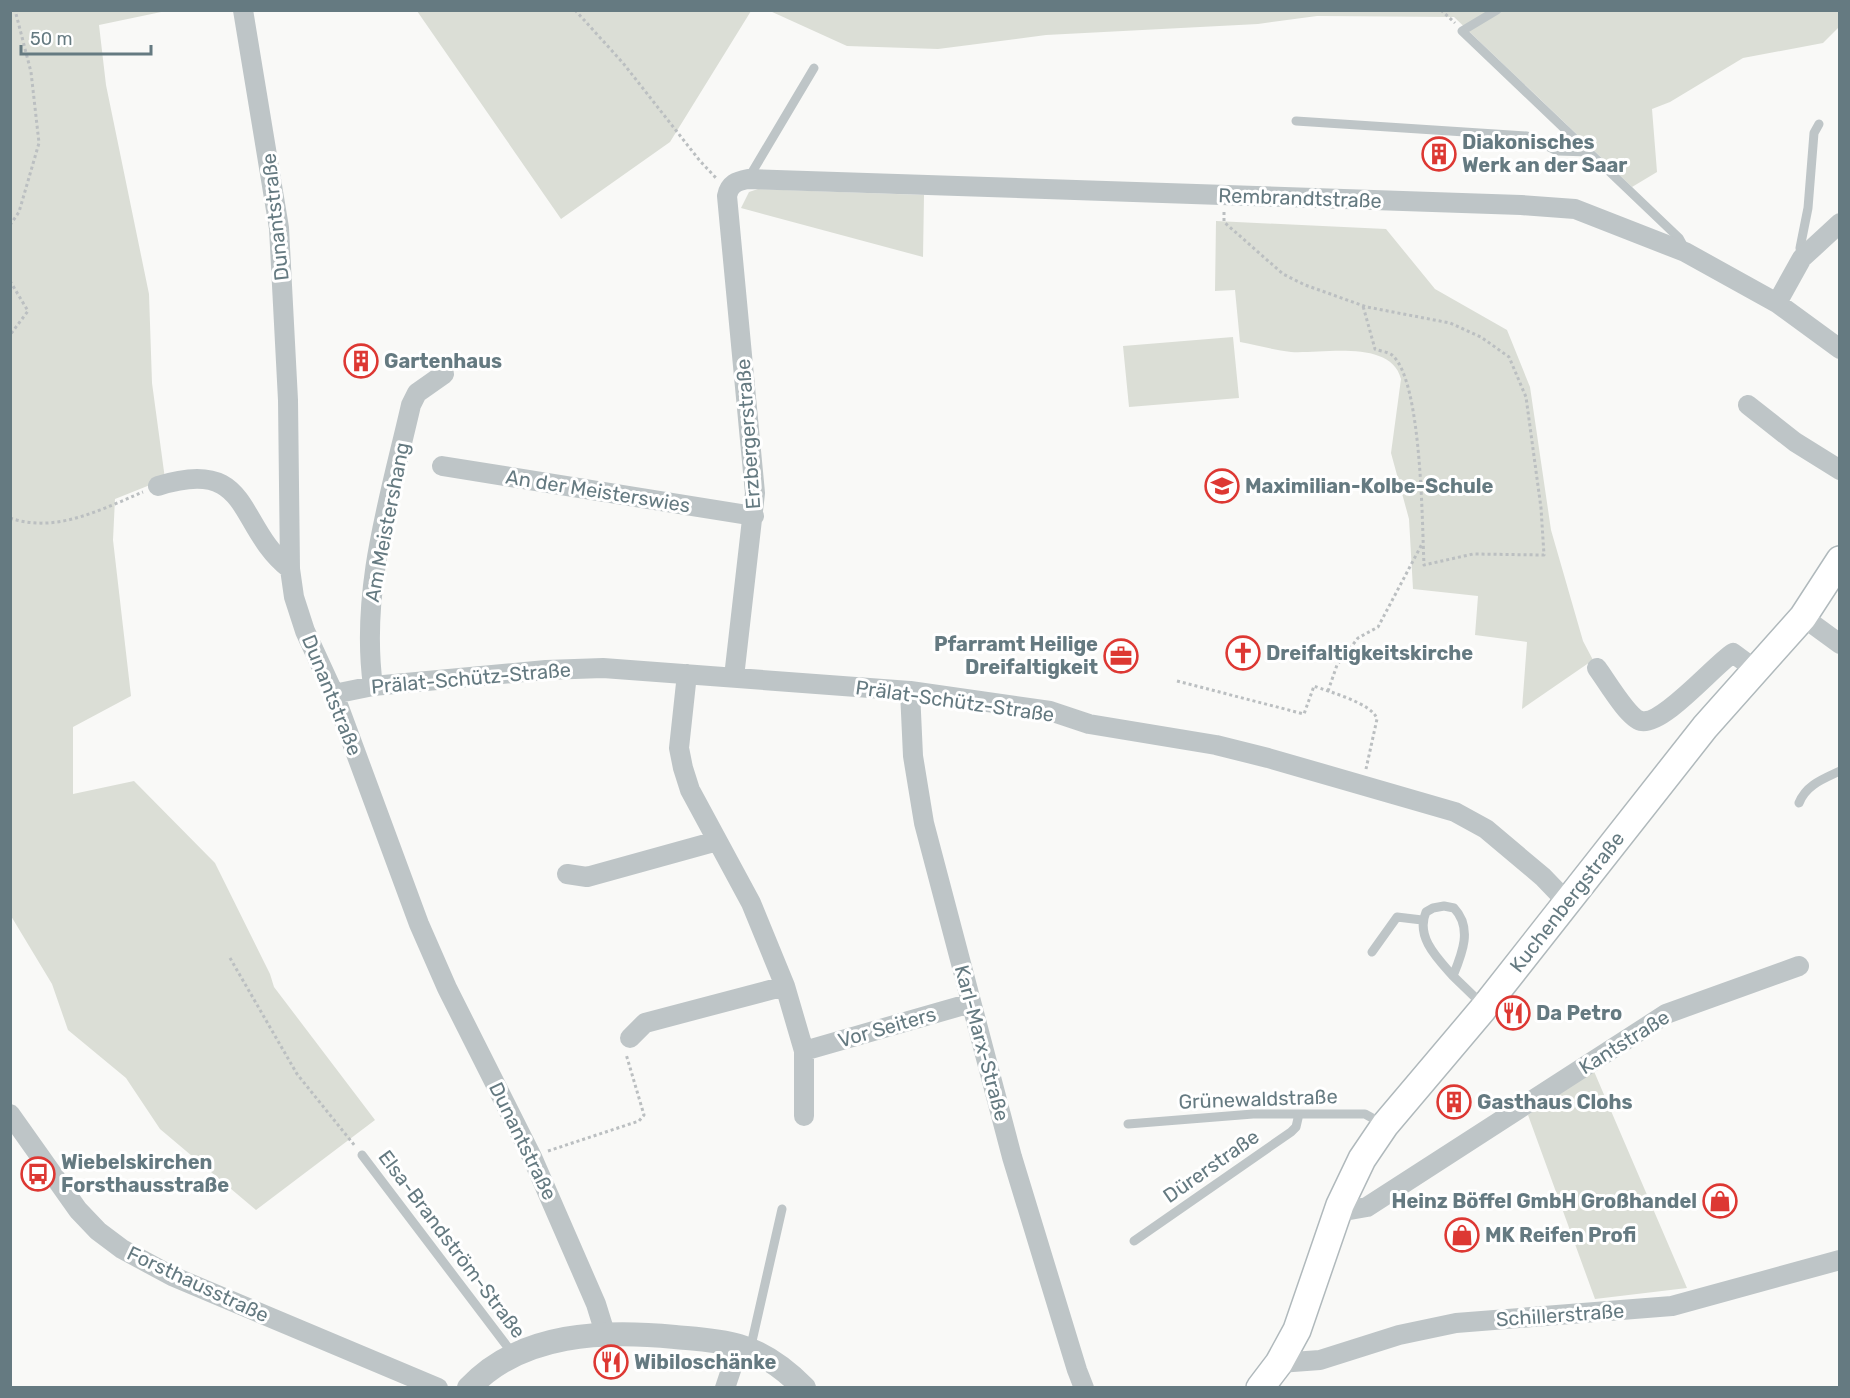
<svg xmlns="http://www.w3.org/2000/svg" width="1850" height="1398" viewBox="0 0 1850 1398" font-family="Rubik,sans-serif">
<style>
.green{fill:#dbded6}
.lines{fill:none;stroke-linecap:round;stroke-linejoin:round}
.secondary-casing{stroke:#b0b9bc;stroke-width:30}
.path{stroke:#bbbfc1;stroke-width:3;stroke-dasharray:3 3;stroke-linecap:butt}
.service{stroke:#bec5c7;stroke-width:9}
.minor{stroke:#bec5c7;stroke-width:20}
.tertiary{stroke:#bec5c7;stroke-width:24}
.secondary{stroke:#fff;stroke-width:27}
.labels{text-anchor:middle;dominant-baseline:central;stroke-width:6;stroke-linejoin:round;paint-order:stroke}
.poi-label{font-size:20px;font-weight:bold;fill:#657a81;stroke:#fff;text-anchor:start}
.street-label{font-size:20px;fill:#657a81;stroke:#fff}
</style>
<rect width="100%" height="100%" fill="#f9f9f7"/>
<path class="green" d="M1839 10 1840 26 1823 43 1743 58 1670 102 1652 109 1657 172 1632 187 1454 17 1317 16 1258 24 1046 35 938 49 847 46 770 11Z
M11 11H166L99 25 106 85 149 294 152 383 165 479 115 499 113 540 131 696 73 727V794L134 781 215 863 270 974 274 987 375 1120 256 1210 160 1129 126 1078 68 1030 52 984 11 916Z
M417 11H751L670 142 561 219Z
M758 189 924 195 923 257 741 208 749 192Z
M1216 221 1386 229 1435 289 1507 330 1530 387 1551 530 1583 641 1593 660 1522 709 1527 642 1475 635 1478 596 1413 589 1409 519 1391 453 1401 379C1391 339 1322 354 1291 352 1274 350 1256 345 1240 342L1235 290 1215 291Z
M1233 337 1239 398 1129 407 1123 346Z
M1593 1069 1687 1288 1595 1299 1528 1115Z"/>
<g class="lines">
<defs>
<path id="secondary" d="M1260 1388 1279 1363 1297 1330 1340 1205 1362 1159 1385 1125 1483 1009 1705 727 1803 617 1840 560"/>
</defs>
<use href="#secondary" class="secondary-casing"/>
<path class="path" d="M575 10 623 63 700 161 717 179
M1441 10 1455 23
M1224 212V222L1283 274 1305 285 1367 307 1450 323 1481 337 1509 357 1526 397 1541 508 1544 555 1473 554 1424 565C1422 524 1422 380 1392 355 1388 352 1380 351 1375 349L1363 306
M10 225 19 212 39 143 31 72 15 10
M10 281 28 311 10 335
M10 518C56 534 102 509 143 492
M1177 681 1304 714 1314 686C1329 692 1372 703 1377 719L1366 769
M1328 691 1337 665 1358 638 1378 627 1422 544
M230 958 297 1074 355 1146
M548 1151 639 1121 644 1115 626 1054"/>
<path class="service" d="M1497 10 1462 31 1679 238 1685 249
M1296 121 1527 136 1557 151 1589 152
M748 179 814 68
M1802 258 1800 248 1808 208 1814 133 1819 124
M1799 803C1806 785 1823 779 1840 771
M1444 906 1454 908C1473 928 1462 954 1453 976 1438 959 1415 937 1426 912L1433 908Z
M1372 952 1397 917 1422 920
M1453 976 1484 1006
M1128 1124 1253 1114H1365L1383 1124
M362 1155 513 1354
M1134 1241 1291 1132 1296 1127 1299 1114
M750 1350 782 1209"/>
<path class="minor" d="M243 10 279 228 288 400 290 569 294 597 305 631 334 694 419 924 447 988 532 1157 596 1304 605 1333
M1777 303 1802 258 1840 223
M1748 405 1795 442 1840 470
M442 466 754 516
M158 486C253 456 235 526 290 569
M1803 617 1840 644
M1597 668C1606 680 1628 718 1641 721 1663 726 1715 664 1733 653L1756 670
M687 674 679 748 683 768 690 790 751 903 785 986 804 1051V1116
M734 677 755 493 727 196C729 184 737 181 748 179L1521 205 1575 209 1685 252 1777 303 1840 349
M373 686C360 590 390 497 411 405L417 393 444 374
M910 691 913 756 924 823 1012 1157 1077 1370 1084 1388
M334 694 373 686 546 670 603 668 910 691 1050 711 1089 724 1216 745 1268 758 1455 812 1486 829 1543 877 1568 903
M567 874 587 877 717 841
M630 1038 645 1023 785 986
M804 1051 971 1003
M10 1114 78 1210 98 1231 122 1249 172 1276 438 1388
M1340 1205 1350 1210 1367 1207 1666 1014 1799 966
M1279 1363 1320 1360 1399 1335 1456 1323 1672 1306 1840 1260
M725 1388 739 1346"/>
<path class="tertiary" d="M469 1388C521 1332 605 1330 675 1337 696 1339 719 1340 739 1346 763 1353 786 1370 804 1388"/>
<use href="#secondary" class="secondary"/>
</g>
<defs>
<symbol id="building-ring" viewBox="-11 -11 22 22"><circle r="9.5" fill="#fff" stroke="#dd3833" stroke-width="1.5"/><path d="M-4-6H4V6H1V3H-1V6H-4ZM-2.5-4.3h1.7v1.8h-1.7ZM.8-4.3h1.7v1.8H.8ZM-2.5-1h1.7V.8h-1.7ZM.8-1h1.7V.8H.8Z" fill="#dd3833"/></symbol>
<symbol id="school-ring" viewBox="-11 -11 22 22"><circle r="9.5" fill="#fff" stroke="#dd3833" stroke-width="1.5"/><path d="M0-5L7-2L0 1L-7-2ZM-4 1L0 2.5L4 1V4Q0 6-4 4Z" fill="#dd3833"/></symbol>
<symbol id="church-ring" viewBox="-11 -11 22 22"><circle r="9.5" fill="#fff" stroke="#dd3833" stroke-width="1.5"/><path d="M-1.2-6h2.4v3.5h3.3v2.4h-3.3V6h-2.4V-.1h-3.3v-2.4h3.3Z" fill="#dd3833"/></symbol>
<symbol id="office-ring" viewBox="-11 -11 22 22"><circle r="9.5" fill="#fff" stroke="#dd3833" stroke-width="1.5"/><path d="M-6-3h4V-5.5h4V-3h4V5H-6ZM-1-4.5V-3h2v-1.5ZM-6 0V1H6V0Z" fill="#dd3833"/></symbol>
<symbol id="restaurant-ring" viewBox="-11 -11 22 22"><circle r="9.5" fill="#fff" stroke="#dd3833" stroke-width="1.5"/><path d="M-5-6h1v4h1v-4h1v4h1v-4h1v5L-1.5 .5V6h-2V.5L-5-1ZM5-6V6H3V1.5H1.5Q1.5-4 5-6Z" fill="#dd3833"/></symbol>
<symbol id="bus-ring" viewBox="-11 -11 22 22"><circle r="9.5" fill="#fff" stroke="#dd3833" stroke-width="1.5"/><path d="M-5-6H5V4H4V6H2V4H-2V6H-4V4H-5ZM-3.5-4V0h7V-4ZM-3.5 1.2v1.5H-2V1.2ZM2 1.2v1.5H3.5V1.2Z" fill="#dd3833"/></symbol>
<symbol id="shop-ring" viewBox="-11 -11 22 22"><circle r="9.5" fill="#fff" stroke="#dd3833" stroke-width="1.5"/><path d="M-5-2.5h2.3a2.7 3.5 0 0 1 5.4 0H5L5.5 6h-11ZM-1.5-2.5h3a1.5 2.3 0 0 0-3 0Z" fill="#dd3833"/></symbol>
</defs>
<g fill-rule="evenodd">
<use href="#building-ring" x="1420" y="135" width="38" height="38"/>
<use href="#building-ring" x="342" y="342" width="38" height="38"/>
<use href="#school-ring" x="1203" y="467" width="38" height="38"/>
<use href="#church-ring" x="1224" y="634" width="38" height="38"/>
<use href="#office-ring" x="1102" y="637" width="38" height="38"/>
<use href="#restaurant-ring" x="1494" y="994" width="38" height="38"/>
<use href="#building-ring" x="1435" y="1083" width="38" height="38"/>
<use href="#bus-ring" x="19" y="1155" width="38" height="38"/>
<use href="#shop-ring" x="1701" y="1182" width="38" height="38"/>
<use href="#shop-ring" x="1443" y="1216" width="38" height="38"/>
<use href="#restaurant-ring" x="592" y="1343" width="38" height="38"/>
</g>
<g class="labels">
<g class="poi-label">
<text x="1462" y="142">Diakonisches<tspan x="1462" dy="23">Werk an der Saar</tspan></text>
<text x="384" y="361">Gartenhaus</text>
<text x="1245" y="486">Maximilian-Kolbe-Schule</text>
<text x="1098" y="644" text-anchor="end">Pfarramt Heilige<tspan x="1098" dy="23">Dreifaltigkeit</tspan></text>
<text x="1266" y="653">Dreifaltigkeitskirche</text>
<text x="1536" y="1013">Da Petro</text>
<text x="1477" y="1102">Gasthaus Clohs</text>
<text x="61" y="1162">Wiebelskirchen<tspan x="61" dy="23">Forsthausstraße</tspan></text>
<text x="1697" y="1201" text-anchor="end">Heinz Böffel GmbH Großhandel</text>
<text x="1485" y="1235">MK Reifen Profi</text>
<text x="634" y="1362">Wibiloschänke</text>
</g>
<g class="street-label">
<text transform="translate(1300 198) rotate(2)">Rembrandtstraße</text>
<text transform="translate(275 217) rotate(-96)">Dunantstraße</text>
<text transform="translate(748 434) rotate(-94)">Erzbergerstraße</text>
<text transform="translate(598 491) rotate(9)">An der Meisterswies</text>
<text transform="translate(387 522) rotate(-79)">Am Meistershang</text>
<text transform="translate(471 678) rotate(-5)">Prälat-Schütz-Straße</text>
<text transform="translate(332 695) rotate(68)">Dunantstraße</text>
<text transform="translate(955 701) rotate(8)">Prälat-Schütz-Straße</text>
<text transform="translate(1567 902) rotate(-52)">Kuchenbergstraße</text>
<text transform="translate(887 1027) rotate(-16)">Vor Seiters</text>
<text transform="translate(1624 1042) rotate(-32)">Kantstraße</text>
<text transform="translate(982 1043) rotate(75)">Karl-Marx-Straße</text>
<text transform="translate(1258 1099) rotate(-2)">Grünewaldstraße</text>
<text transform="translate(523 1141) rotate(64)">Dunantstraße</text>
<text transform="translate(1211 1166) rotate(-35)">Dürerstraße</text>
<text transform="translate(452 1244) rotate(53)">Elsa-Brandström-Straße</text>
<text transform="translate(198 1284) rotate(25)">Forsthausstraße</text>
<text transform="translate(1560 1315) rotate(-4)">Schillerstraße</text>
</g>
</g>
<rect width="1850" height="1398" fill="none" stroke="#657a81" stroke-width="24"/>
<path d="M21 45v9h130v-9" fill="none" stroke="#657a81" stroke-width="3"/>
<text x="30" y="45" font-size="18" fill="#657a81" stroke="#ffffff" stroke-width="4.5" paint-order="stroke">50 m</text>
</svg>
